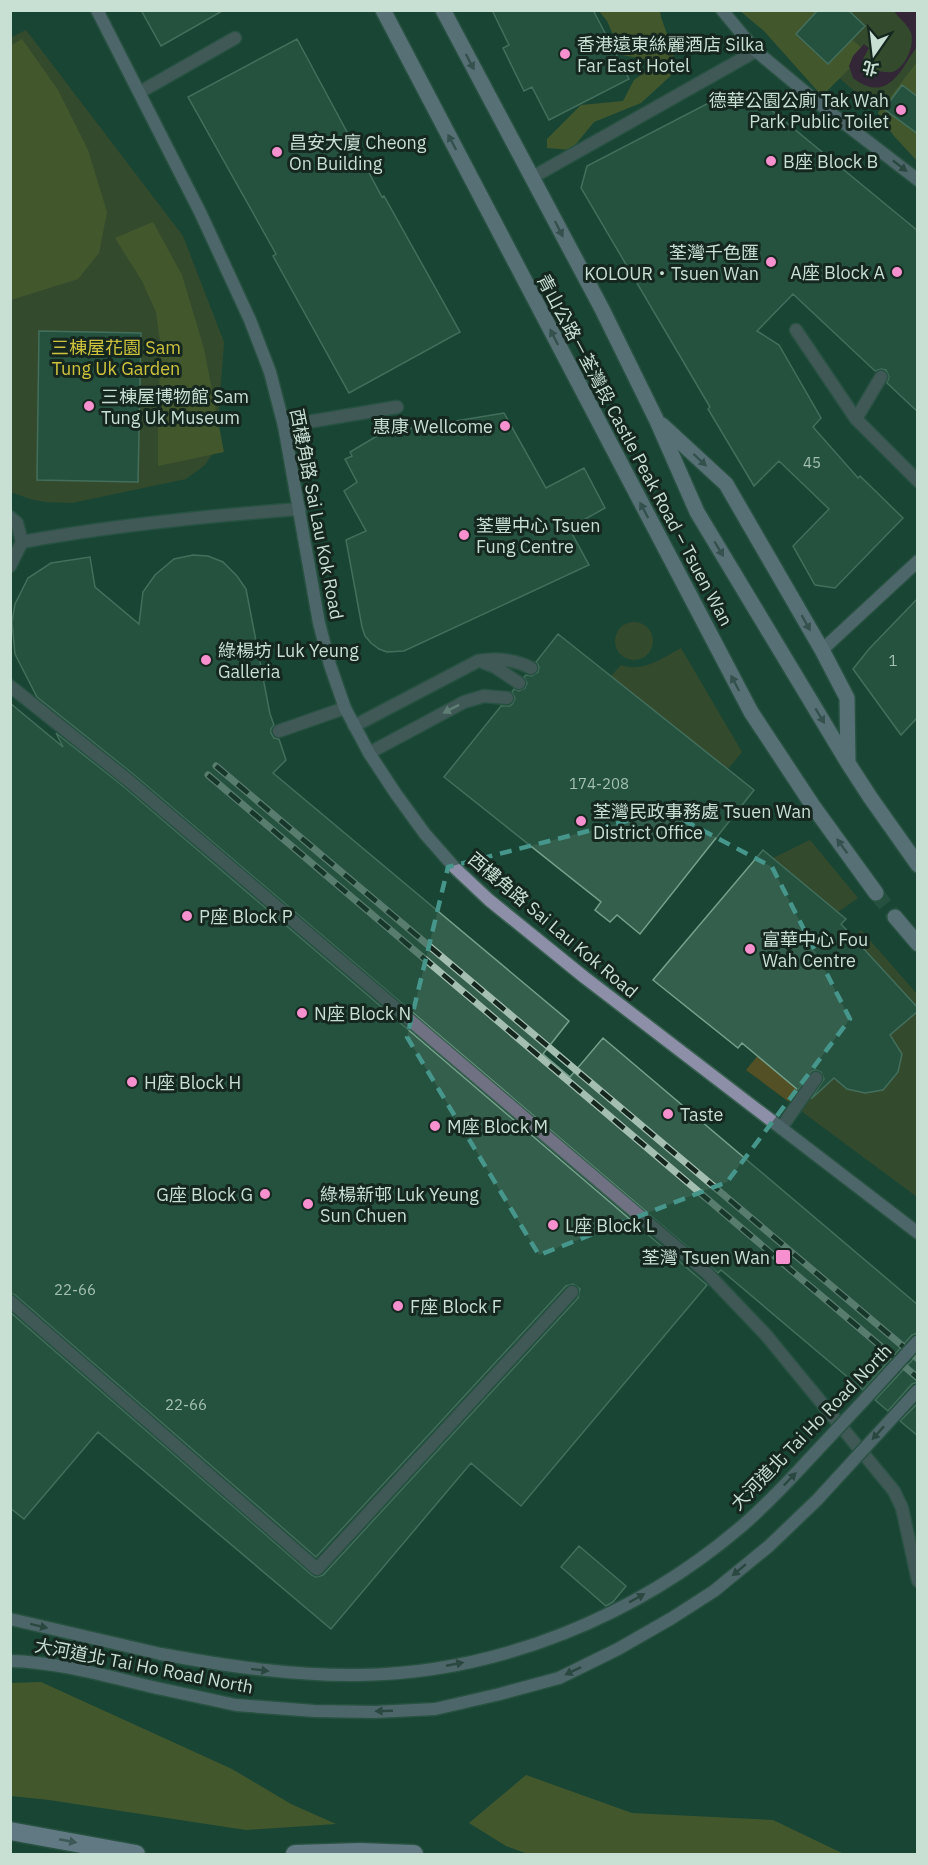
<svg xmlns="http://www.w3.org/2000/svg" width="928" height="1865" viewBox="0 0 928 1865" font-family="'IBM Plex Sans','Noto Sans TC',sans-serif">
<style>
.green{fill:#545025}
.forest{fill:#756e25}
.water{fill:#51003a}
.building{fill:#345f4c;stroke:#74a08b;stroke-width:1.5}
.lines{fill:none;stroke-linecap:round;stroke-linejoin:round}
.primary-tunnel{stroke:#345c4c;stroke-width:15;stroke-dasharray:15 8;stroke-linecap:butt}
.lane-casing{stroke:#396151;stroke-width:15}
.street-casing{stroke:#396151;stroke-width:15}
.secondary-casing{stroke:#396151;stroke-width:15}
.primary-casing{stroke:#396151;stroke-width:18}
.highway-casing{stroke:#396151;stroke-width:21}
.lane{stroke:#707182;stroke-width:12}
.street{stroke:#707182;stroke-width:12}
.secondary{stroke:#8d8ea8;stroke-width:12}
.primary{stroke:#a3a4c6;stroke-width:15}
.highway{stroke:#b7b8e1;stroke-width:18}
.rail-casing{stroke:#a4bfb2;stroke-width:7}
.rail{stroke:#15271f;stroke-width:4.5;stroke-dasharray:14;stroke-linecap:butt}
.secondary-bridge-casing{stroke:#396151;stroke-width:15;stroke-linecap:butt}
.secondary-bridge{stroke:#8d8ea8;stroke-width:12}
.oneway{fill:#555f6a}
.oneway2{fill:#3f4b4f}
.oneway3{fill:#b2c4bf}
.oneway4{fill:#667080}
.marked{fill:none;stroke:#46968c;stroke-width:4.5;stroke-dasharray:12 8;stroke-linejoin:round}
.poi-dot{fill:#f790ce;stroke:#15271f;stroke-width:2}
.labels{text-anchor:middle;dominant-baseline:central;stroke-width:6;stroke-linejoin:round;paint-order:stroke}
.number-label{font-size:15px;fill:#a3bfb1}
.poi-label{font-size:18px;fill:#c8dfd3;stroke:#15271f;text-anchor:start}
.park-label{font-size:18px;fill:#cfc33e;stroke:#15271f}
.street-label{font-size:18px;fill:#c8dfd3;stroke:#15271f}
</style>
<rect width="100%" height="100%" fill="#1a4534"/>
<path class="green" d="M768 11H917V142L846 84Z
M26 30 183 236 224 342 216 449 205 465 186 479 72 503 45 502 30 499 11 492 10 38Z
M615 641a19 19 0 1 1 38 0a19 19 0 1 1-38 0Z
M681 648 742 752 728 769 611 676 621 665C643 673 662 658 681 648Z
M810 840 858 898 838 912 773 858Z
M861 930 917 994V1197L746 1070Z"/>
<path class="forest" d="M599 11H660L661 17 670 43 677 70 641 103 594 122 571 150 547 148V139L581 105 623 101 634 80 660 62 622 55 607 21Z
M740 11H820L866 52 822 96 764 31Z
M22 39 58 90 88 150 107 212 99 253 78 279 11 300 10 46Z
M917 62V161L894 136 878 113Z
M153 222 182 275 204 349 224 452 158 466V409L161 348 156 312 142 281 115 238Z
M41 1682 232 1769 291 1804 336 1824 246 1830 49 1800 11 1796V1683Z
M526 1775 632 1813 773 1820 844 1854H528L506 1846 469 1823Z"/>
<path class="water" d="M894 11H917C918 21 920 34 918 44 916 49 911 55 908 60 894 84 879 98 853 78L849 66 853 56 864 44 869 48 863 59 873 70C879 71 887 73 892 72 905 69 915 45 911 33 907 23 899 19 894 11Z"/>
<path class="building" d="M141 10H224L161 46Z
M492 10H593L629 79 549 120 532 87 524 91 503 48 509 45Z
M818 10H848L865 26 828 64 796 34Z
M297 39 382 197 384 196 460 332 349 393 273 256 276 254 188 97Z
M902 85 918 97V134L884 109Z
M724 95 759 100 918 231V412L887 383 889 377 886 370 881 369 875 371 793 294 757 331 779 345 821 418 813 427 858 478 860 476 903 518 835 588 815 585 793 546 829 509 779 461 754 486 708 409 710 407 581 188 587 166Z
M39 331 141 333 138 482 37 480Z
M504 413 546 488 584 468 605 508 569 528 589 565 404 651 387 652 379 649 371 643 365 636 362 627 346 540 366 531 344 491 357 482 345 459 352 456 350 452 382 433Z
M193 555 208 556 223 562 237 576 246 589 270 714 274 725 271 729V733L274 738 279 739 286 760 273 773 569 1021 543 1054 570 1077 603 1038 918 1305V1333L912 1335 863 1390 721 1270 718 1273 133 774 37 697 15 654 12 622 15 604 28 578 51 563 90 557 95 587 139 624 143 592 155 575 174 559Z
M918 598V717L901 735 853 669 869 649Z
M558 634 754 790 640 934 617 915 610 922 595 910 601 902 444 777 501 706H510L513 703 515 698 512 692 514 689 519 691 525 688 527 683 524 677 526 675 532 676 538 672 539 667 536 662Z
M10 703 63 747 56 733 123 786 707 1285 521 1506 471 1463 331 1629 98 1432 24 1519 10 1508V1312L312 1575 316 1577 323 1575 578 1298 580 1289 573 1284 566 1286 316 1557 15 1295 10 1293Z
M763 850 846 919 841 924 918 1008V1011L890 1035 902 1054 898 1072 883 1090 865 1093 847 1089 834 1078 811 1099 824 1079 821 1072 816 1070 812 1071 798 1090 742 1043 738 1048 653 980Z
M918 1354V1382L912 1384 888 1411 875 1400Z
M918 1403V1436L900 1421Z
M579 1546 626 1586 613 1602 606 1606 561 1567Z"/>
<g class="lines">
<path class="primary-tunnel" d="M876 893 895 917"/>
<defs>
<path id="lane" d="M140 92 235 38
M856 419 881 377
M284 426 397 407
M10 517 17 523 22 542
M10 566 22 542C114 525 206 516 300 509
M482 662 495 667 519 683
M10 686 128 780 707 1273 766 1335 894 1491 902 1508 918 1581
M354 726 478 661C497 658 514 659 531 668
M279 731 345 708
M369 753 464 702 484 696 507 698
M781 1128 816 1078
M10 1301 317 1569 572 1292"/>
<path id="street" d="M531 178 756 51
M796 330 856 419 918 481"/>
<path id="secondary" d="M97 10 200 212 250 320 270 372 284 426 319 623 330 665 345 708 369 753 396 794 425 834 455 868 489 900 584 977 918 1233
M722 10 756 51 827 110 918 180
M822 650 918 561
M10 1619 161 1654
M10 1661C60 1662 109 1677 157 1688"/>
<path id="primary" d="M383 10 751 712 813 806 876 893
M443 10 602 309 657 421 697 512 848 763 870 797 918 865
M662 425 726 484 822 650 847 698 848 761
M895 917 918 944"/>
<path id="highway" d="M10 1831 136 1854
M295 1854 360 1852 414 1854"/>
</defs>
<use href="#lane" class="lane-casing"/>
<use href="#street" class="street-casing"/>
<use href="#secondary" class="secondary-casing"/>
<use href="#primary" class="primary-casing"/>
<use href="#highway" class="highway-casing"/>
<use href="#lane" class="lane"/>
<use href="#street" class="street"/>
<use href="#secondary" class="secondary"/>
<use href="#primary" class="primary"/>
<use href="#highway" class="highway"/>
<defs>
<path id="rail" d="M216 766 918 1359
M208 775 918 1378"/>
</defs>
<use href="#rail" class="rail-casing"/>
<use href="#rail" class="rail"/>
<defs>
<path id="secondary-bridge" d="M161 1654C227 1666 293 1676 360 1675 499 1673 637 1616 742 1526 766 1505 788 1482 810 1458 846 1420 882 1381 918 1341
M157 1688 236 1705 315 1711 375 1712 435 1709 500 1694 559 1678 618 1649 672 1618 714 1591 769 1546 817 1500 918 1390"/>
</defs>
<use href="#secondary-bridge" class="secondary-bridge-casing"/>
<use href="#secondary-bridge" class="secondary-bridge"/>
</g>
<defs><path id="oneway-solid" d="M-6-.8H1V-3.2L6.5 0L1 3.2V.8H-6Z" transform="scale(1.5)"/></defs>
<g class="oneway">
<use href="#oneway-solid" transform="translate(470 62) rotate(62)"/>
<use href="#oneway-solid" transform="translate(452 142) rotate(-118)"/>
<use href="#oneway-solid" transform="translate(559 229) rotate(63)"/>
<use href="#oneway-solid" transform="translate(554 337) rotate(-117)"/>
<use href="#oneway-solid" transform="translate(700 460) rotate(43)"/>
<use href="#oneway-solid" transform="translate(644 510) rotate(-118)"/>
<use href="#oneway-solid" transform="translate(719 549) rotate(59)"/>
<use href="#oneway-solid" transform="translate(806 623) rotate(61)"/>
<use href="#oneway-solid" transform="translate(735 683) rotate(-118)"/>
<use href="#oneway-solid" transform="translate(820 716) rotate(59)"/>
<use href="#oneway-solid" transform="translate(842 846) rotate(-126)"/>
</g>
<g class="oneway2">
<use href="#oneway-solid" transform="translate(900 166) rotate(38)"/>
<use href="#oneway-solid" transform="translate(878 1433) rotate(132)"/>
<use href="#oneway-solid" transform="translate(790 1479) rotate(-46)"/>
<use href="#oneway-solid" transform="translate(739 1570) rotate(140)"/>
<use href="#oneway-solid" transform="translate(637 1598) rotate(-29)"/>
<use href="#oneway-solid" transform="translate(39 1626) rotate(14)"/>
<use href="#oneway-solid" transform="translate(455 1664) rotate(-11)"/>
<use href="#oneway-solid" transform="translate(260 1670) rotate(7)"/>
<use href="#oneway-solid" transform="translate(573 1671) rotate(154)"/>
<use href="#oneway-solid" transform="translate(384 1711) rotate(178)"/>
</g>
<use class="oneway3" href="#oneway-solid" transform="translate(451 709) rotate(153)"/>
<use class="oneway4" href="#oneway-solid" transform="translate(68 1841) rotate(11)"/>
<path d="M0 0H928V1865H0ZM666 811 772 867 850 1019 727 1182 539 1255 407 1037 448 867Z" fill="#1a4534" fill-opacity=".55" fill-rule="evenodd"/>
<path class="marked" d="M666 811 772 867 850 1019 727 1182 539 1255 407 1037 448 867Z"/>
<g class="poi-dot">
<circle cx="565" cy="54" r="6"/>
<circle cx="901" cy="110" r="6"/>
<circle cx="277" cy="152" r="6"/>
<circle cx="771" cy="161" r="6"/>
<circle cx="771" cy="262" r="6"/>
<circle cx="897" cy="272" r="6"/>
<circle cx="89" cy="406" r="6"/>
<circle cx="505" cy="426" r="6"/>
<circle cx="464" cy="535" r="6"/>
<circle cx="206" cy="660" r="6"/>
<circle cx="581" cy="821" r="6"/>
<circle cx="187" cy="916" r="6"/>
<circle cx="750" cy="949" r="6"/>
<circle cx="302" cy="1013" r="6"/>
<circle cx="132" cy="1082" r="6"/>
<circle cx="668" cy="1114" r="6"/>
<circle cx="435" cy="1126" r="6"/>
<circle cx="265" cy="1194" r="6"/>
<circle cx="308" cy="1204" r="6"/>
<circle cx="553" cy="1225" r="6"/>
<rect x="775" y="1249" width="16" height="16" rx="3"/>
<circle cx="398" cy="1306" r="6"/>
</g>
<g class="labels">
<g class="number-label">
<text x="812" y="462">45</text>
<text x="893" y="660">1</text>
<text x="599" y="783">174-208</text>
<text x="75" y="1289">22-66</text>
<text x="186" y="1404">22-66</text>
</g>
<g class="poi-label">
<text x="577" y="44">香港遠東絲麗酒店 Silka<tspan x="577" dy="21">Far East Hotel</tspan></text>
<text x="889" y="100" text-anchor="end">德華公園公廁 Tak Wah<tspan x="889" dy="21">Park Public Toilet</tspan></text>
<text x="289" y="142">昌安大廈 Cheong<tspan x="289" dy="21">On Building</tspan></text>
<text x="783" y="161">B座 Block B</text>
<text x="759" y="252" text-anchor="end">荃灣千色匯<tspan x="759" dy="21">KOLOUR‧Tsuen Wan</tspan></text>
<text x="885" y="272" text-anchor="end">A座 Block A</text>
<text x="101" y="396">三棟屋博物館 Sam<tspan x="101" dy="21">Tung Uk Museum</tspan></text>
<text x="493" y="426" text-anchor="end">惠康 Wellcome</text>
<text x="476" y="525">荃豐中心 Tsuen<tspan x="476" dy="21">Fung Centre</tspan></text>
<text x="218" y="650">綠楊坊 Luk Yeung<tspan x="218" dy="21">Galleria</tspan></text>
<text x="593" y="811">荃灣民政事務處 Tsuen Wan<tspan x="593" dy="21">District Office</tspan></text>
<text x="199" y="916">P座 Block P</text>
<text x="762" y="939">富華中心 Fou<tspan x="762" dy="21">Wah Centre</tspan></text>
<text x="314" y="1013">N座 Block N</text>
<text x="144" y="1082">H座 Block H</text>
<text x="680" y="1114">Taste</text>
<text x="447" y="1126">M座 Block M</text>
<text x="253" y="1194" text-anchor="end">G座 Block G</text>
<text x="320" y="1194">綠楊新邨 Luk Yeung<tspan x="320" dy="21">Sun Chuen</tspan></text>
<text x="565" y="1225">L座 Block L</text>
<text x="770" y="1257" text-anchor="end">荃灣 Tsuen Wan</text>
<text x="410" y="1306">F座 Block F</text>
</g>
<g class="park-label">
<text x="116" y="347">三棟屋花園 Sam<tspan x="116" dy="21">Tung Uk Garden</tspan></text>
</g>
<g class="street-label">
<text transform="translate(635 450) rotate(62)">青山公路－荃灣段 Castle Peak Road – Tsuen Wan</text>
<text transform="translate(317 514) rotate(79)">西樓角路 Sai Lau Kok Road</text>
<text transform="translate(553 925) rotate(40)">西樓角路 Sai Lau Kok Road</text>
<text transform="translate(811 1427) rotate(-46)">大河道北 Tai Ho Road North</text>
<text transform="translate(144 1666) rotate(11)">大河道北 Tai Ho Road North</text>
</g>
</g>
<rect width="928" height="1865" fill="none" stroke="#c8dfd3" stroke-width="24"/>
<g transform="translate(874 54) rotate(194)" stroke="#15271f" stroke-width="4.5" paint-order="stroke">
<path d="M0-4.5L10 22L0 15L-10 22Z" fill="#c8dfd3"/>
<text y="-9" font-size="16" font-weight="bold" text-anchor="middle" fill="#c8dfd3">北</text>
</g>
</svg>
